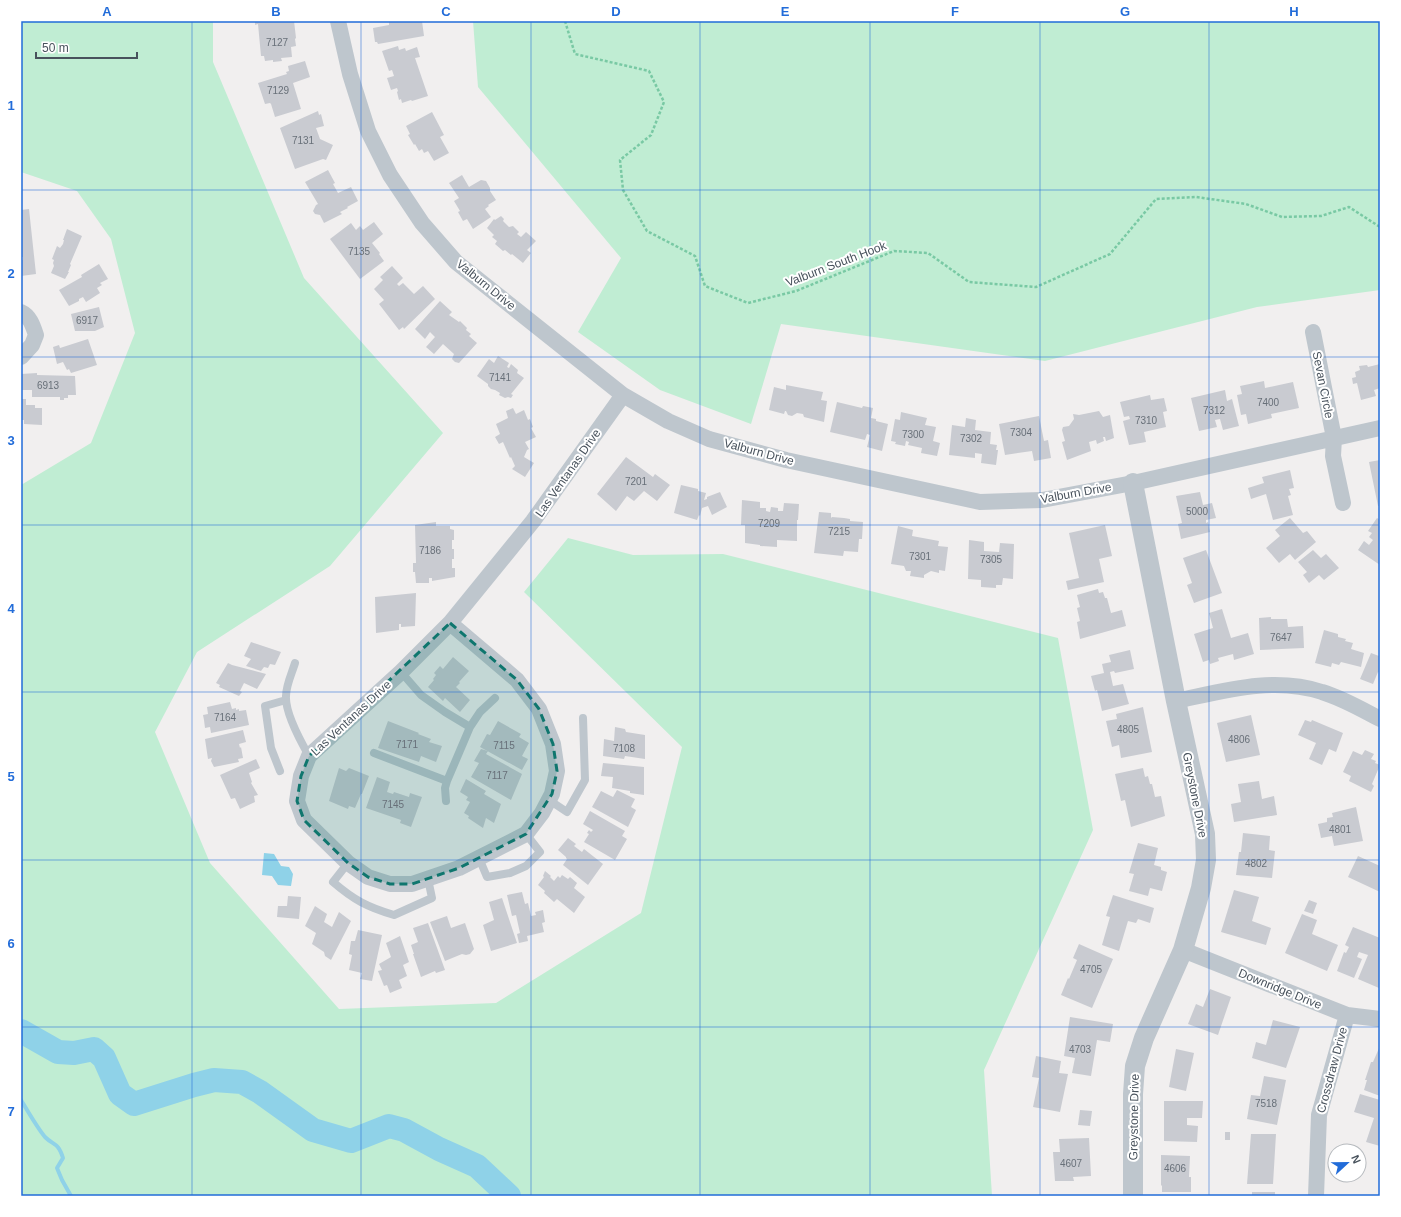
<svg xmlns="http://www.w3.org/2000/svg" width="1401" height="1217" viewBox="0 0 1401 1217" font-family="Helvetica,sans-serif">
<style>
.green{fill:#c0edd3}
.water{fill:#8fd2e8}
.lines{fill:none;stroke-linecap:round;stroke-linejoin:round}
.stream{stroke:#8fd2e8;stroke-width:4}
.river{stroke:#8fd2e8;stroke-width:24}
.building{fill:#c9cbd1}
.path{stroke:#79c9a4;stroke-width:2.5;stroke-dasharray:3 2;stroke-linecap:butt}
.service{stroke:#bec6cd;stroke-width:8}
.minor{stroke:#bec6cd;stroke-width:16}
.tertiary{stroke:#bec6cd;stroke-width:20}
.marked{fill:#0f766e;fill-opacity:0.2;stroke:#0f766e;stroke-width:3;stroke-dasharray:8 5;stroke-linejoin:round}
.grid{fill:none;stroke:#226cd9;stroke-width:1;stroke-opacity:0.55}
.labels{text-anchor:middle;dominant-baseline:central;stroke-width:4;stroke-linejoin:round;paint-order:stroke}
.number-label{font-size:10px;fill:#687079}
.street-label{font-size:12px;fill:#48525c;stroke:#fff}
.neatline{fill:none;stroke:#226cd9;stroke-width:1.5}
.grid-label{font-size:13px;text-anchor:middle;font-weight:bold;fill:#226cd9}
</style>
<rect width="100%" height="100%" fill="#f1efef"/>
<path class="green" d="M21 21H213V62L304 278 443 433 330 566 197 652 155 732 210 863 339 1009 496 1003 641 913 682 747 524 592 568 538 633 555 723 554 1058 638 1093 830 984 1070 992 1196H21V485L91 443 135 333 111 239 77 191 21 172Z
M473 21H1380V290L1257 307 1045 361 781 324 751 424 660 390 578 332 621 258 478 87Z"/>
<path class="water" d="M264 853 274 854 281 866 289 867 293 874 291 886 278 885 272 876 262 875Z"/>
<g class="lines">
<path class="stream" d="M21 1100C27 1110 38 1129 45 1137 54 1146 58 1142 63 1158L57 1168 62 1180 71 1196"/>
<path class="river" d="M21 1031 58 1052 74 1053 94 1049 104 1058 120 1094 134 1104 194 1085 214 1080 242 1082 260 1092 313 1130 351 1141 389 1126 404 1130 439 1149 477 1166 509 1196"/>
</g>
<path class="building" d="M255 21H294L296 38 295 39 296 46 291 47 292 57 281 58 282 61 273 62V60L265 61 264 56H261L258 24 255 25Z
M389 21H422L424 36 378 44 377 42H375L373 28 389 25Z
M398 46 399 50 405 48 406 51 417 47 420 57 415 58 428 96 412 101 411 100 402 103 401 99 399 100 397 92 398 91 397 88 391 90 387 78 394 76 392 70 389 71 382 51Z
M305 61 310 77 293 83 301 109 275 117 271 104 270 103 265 104 258 83 287 74 286 72 289 71 288 66Z
M318 111 319 115 321 114 324 126 316 128 320 139 333 145 326 160 323 159 295 169 280 128Z
M432 112 444 135 440 137 449 153 434 161 428 151 424 153 422 149 419 151 415 144 414 145 408 135 410 134 406 126Z
M328 170 335 183 333 184 338 193 351 187 358 201 347 207 348 208 340 212 342 214 324 223 320 215 315 214 313 211 316 205 318 204 305 182Z
M462 175 469 187 481 180 486 181 490 188V191L496 200 488 205 489 206 485 209 491 217 473 229 467 219 463 221 458 212 460 211 454 201 459 198 449 183Z
M29 209 36 274 21 276V260H23V257H21V210Z
M501 216 504 219 503 221 509 227 513 226 519 232 517 234 521 237 526 232 536 241 527 250 531 253 523 263 512 254 511 255 505 250 503 251 495 244 497 241 492 237 494 235 487 228 494 219 495 220Z
M374 222 383 234 372 243 380 253 379 254 384 261 360 279 330 239 351 223 356 230 360 226 363 230Z
M67 229 82 236 70 264 71 265 68 272H69L65 279 51 273 54 266 53 263 54 260 52 259 57 246 60 248 63 244 64 240H63Z
M99 264 108 279 100 283 102 285 97 288 100 293 86 302 83 297 79 299V301L69 306 59 290 82 277 81 275Z
M392 266 403 278 397 284 399 286 403 283 414 294 423 286 435 299 404 329 403 327 399 330 379 304 384 300 374 289 383 280 380 277Z
M440 301 452 312 449 315 459 322 460 321 467 328 466 330 471 334 469 336 477 343 459 363 455 362 452 359 454 354 443 344 434 354 426 347 435 337 430 332 425 339 415 329Z
M99 307 104 327 95 331H75L71 314Z
M88 339 97 365 71 373 69 369 67 370 63 362 57 364 53 347 59 345 60 348Z
M498 356 509 363 507 367 509 368 511 364 518 370 517 373 524 378 511 394 513 395 511 398 508 397 505 398 499 395 500 393 495 390 491 389 488 386V384L477 376 489 359 494 363Z
M1380 364V388L1374 390 1376 396 1361 400 1357 383 1353 384 1352 378 1356 377 1355 372 1360 370 1359 366 1367 365 1368 367Z
M37 373V375L75 376 76 395H68V398H64V400H60V397H32V390H21V374Z
M1264 381 1265 388 1293 382 1299 408 1271 414 1272 418 1248 424 1246 414 1241 415 1237 395 1242 394 1240 386Z
M786 385 823 392 821 400 827 401 824 422 804 417 803 414 797 413 792 416 788 415 786 411H785L784 414 769 410 774 387 786 390Z
M1225 390 1227 401 1232 399 1239 426 1223 430 1220 419 1215 420 1217 427 1199 431 1191 398Z
M1150 395 1151 400 1164 398 1167 411 1163 412 1166 427 1144 432 1146 442 1129 445 1123 421 1130 419 1129 416 1124 417 1120 402Z
M21 399H26V405H35V408H42V425L24 424V420H21Z
M837 402 862 408 863 406 873 408 871 418 876 419V421L888 424 882 451 867 447 870 435 867 434 865 440 830 432Z
M513 408 516 414 524 410 528 420 530 419 533 427 531 428 536 437 525 442 529 449 527 450 524 457 534 463 525 477 512 469 515 466 511 457 510 458 503 442 499 444 495 437 500 434 496 424 508 418 506 411Z
M1099 411 1103 417 1110 415 1114 438 1106 441 1105 437H1103L1104 441 1097 444 1096 440 1089 442 1091 451 1067 460 1062 442 1065 441 1062 430 1063 427 1069 426 1074 419 1073 414 1079 415Z
M901 412 927 418 925 425 936 427 933 441 940 443 937 456 921 453 922 448 908 445 909 442 906 441 905 446 895 444 896 442 891 441 895 419 900 420Z
M1039 416 1044 441 1048 440 1051 458 1034 461 1032 451 1005 455 999 424Z
M966 418 976 420 975 430 991 432 990 444 997 445 996 450H998L996 465 981 463 982 454 975 453V458L949 455 952 425 965 427Z
M626 457 653 477 655 474 670 485 657 501 644 491 634 501 627 496 616 511 597 494Z
M1380 460V506H1378L1369 462Z
M1290 470 1294 488 1289 489 1291 495 1288 496 1293 515 1273 520 1266 494 1251 499 1248 488 1264 483 1262 477Z
M681 485 698 489V491L706 493 704 500 707 499V497L720 492 727 507 712 515 708 506 702 508 700 516 699 515 697 520 674 513Z
M1200 492 1203 505 1212 503 1216 518 1206 520V523L1208 522 1210 532 1181 539 1178 524 1182 523 1176 496Z
M742 500 760 502V508H766V511L770 512 771 507 778 508V511H783L784 503 799 504 798 520H797V541L777 540V547L760 546V545L745 543V525H741Z
M819 512 831 513V518L832 517 844 518 850 519V521L863 522 862 539H859L858 552 844 551 843 556 814 553Z
M1290 518 1303 533 1307 531 1316 542 1295 560 1290 554 1279 563 1266 548 1280 536 1275 530Z
M1377 518 1380 520V565L1358 550 1364 541 1369 545 1373 540 1369 537 1372 533 1368 531Z
M436 522V526H450V529L454 530V540H452V549H454V559H452V568H455V577L432 581V578H429V583H416L415 572H413V563H416L415 525Z
M1105 525 1112 556 1099 559 1104 582 1068 590 1066 581 1079 578 1069 533Z
M898 526 913 530 912 536 939 541 938 546 948 547 945 571 939 570V573L931 571 924 575V578L910 576 911 571H906L904 566 891 564Z
M969 540 984 542V551L999 552 1000 543 1014 544 1013 579 1003 578 1002 585H996V588L981 587V580L968 579Z
M1206 550 1222 593 1194 603 1187 585 1192 583 1183 558Z
M1313 550 1321 558 1326 554 1339 568 1324 580 1319 575 1309 583 1303 575 1307 572 1298 562Z
M1098 589 1099 593 1103 592 1105 598H1107L1111 613 1122 610 1126 626 1080 639 1077 622 1080 621 1077 608 1080 607 1077 595Z
M416 593 415 626 401 627V624H399V630L376 633 375 597Z
M1222 609 1231 638 1248 633 1254 654 1234 660 1233 654 1218 658 1219 661 1210 664 1209 660 1203 662 1194 634 1213 628 1209 613Z
M1271 617V619H1287L1288 627 1303 626 1304 648 1260 650 1259 618Z
M1324 630 1338 634V637L1346 639 1345 641 1353 643 1351 649 1364 653 1361 667 1341 662 1339 665 1332 663 1331 667 1315 663Z
M251 642 281 652 275 665 270 664 268 668 264 667 261 671 246 666 251 659 244 656Z
M1130 650 1134 669 1115 673 1114 671 1110 672 1113 686 1123 684 1129 704 1102 711 1097 690 1095 691 1091 676 1104 673 1102 664 1111 662 1109 655Z
M1371 653 1379 656 1380 653V673L1378 672 1373 684 1360 679Z
M453 657 469 671 459 682 460 683 456 687 470 700 460 712 445 698 443 701 428 687 434 680 433 679 436 675 434 673 440 666 443 669Z
M228 663 232 665 266 674 257 689 244 683 240 691 242 692 239 696 219 687 220 685 216 683Z
M230 702 232 709 236 708V710L239 709V711L246 710 249 725 211 733 210 727 205 728 204 720 203 715 208 714 207 707Z
M1143 707 1152 752 1121 758 1119 745 1112 747 1106 721 1117 719 1116 714Z
M1251 715 1260 755 1226 762 1217 723Z
M1305 720 1311 722 1312 720 1343 733 1336 752 1329 749 1322 765 1309 759 1316 743 1298 735Z
M388 721 419 733 418 734 431 739 429 742 442 746 436 762 421 756 419 762 378 748Z
M498 721 521 734 519 737 529 743 522 756 528 759 522 770 480 747 487 734 490 735Z
M615 727 625 729 626 732 645 735V759L625 756 624 759 603 756 604 739 614 741Z
M243 730 246 742 239 744 240 748 241 747 243 758 238 759 239 762 214 767 211 761 212 758 208 759 205 739Z
M481 749 488 751 486 754 522 774 511 800 471 777 479 763 474 761Z
M1365 750 1374 754 1371 759 1376 761 1375 763 1380 765 1372 784 1374 786 1371 792 1349 781 1351 776 1343 772 1353 751 1362 755Z
M256 759 260 768 249 773 252 782 251 783 258 795 254 796 255 802 240 809 235 798 231 799 220 775Z
M603 763 644 767V795L630 793V791L612 788 613 777 601 776Z
M339 768 346 771 349 768 369 776 362 794H361L355 808 349 806 348 809 329 801Z
M1143 768 1145 777 1148 776 1150 784H1152L1155 797 1161 796 1165 816 1131 827 1125 800 1121 801 1115 774Z
M377 777 390 782 387 792 393 794 394 792 409 797 410 793 422 797 411 827 400 823 401 820 366 808Z
M466 779 486 791 484 794 501 804 494 823 486 818 483 828 468 818 469 816 464 813 470 802 466 800 468 797 460 792Z
M1259 781 1262 799 1274 796 1277 815 1234 822 1231 804 1241 802 1238 784Z
M617 790 635 799 631 807 636 810 628 827 592 807 601 791 613 797Z
M1356 807 1363 841 1334 846 1332 836 1321 838 1318 824 1327 822V818L1333 817 1332 813Z
M590 811 625 831 622 836 627 839 615 860 584 842 589 834 587 833 589 830 591 832 593 830 583 824Z
M1243 833 1270 836 1269 850 1275 851 1272 878 1236 875 1239 852H1241Z
M568 838 576 844 574 846 582 852 584 849 603 864 588 885 563 865 567 859 566 858V857L558 850Z
M1138 843 1158 848 1154 865 1161 867V870L1167 872 1162 891 1150 888 1148 896 1129 891 1134 874 1129 873Z
M1358 856 1380 866V892L1348 877Z
M545 871 551 876 550 877 554 881 558 876 560 878 562 875 568 879 570 877 577 883 574 888 585 897 574 913 557 899 554 902 544 893 545 891 538 885 544 877 543 876Z
M1234 890 1259 897 1252 921 1271 928 1266 945 1221 932Z
M522 892 525 904 528 903 531 916 536 915 535 912 543 910 545 922 542 923 544 932 527 936 528 941 519 943 517 934 520 933 516 915 512 916 507 895Z
M1113 895 1154 908 1150 923 1138 919 1136 923 1128 921 1119 951 1102 945 1110 917 1106 916Z
M288 896 301 897 299 919 277 917 278 906H287Z
M502 898 517 943 491 951 483 925 494 920 489 902Z
M1309 900 1317 903 1313 914 1304 911Z
M315 906 327 914 324 922 332 927 339 912 351 921 331 960 325 956 324 952 312 944 316 933 305 926Z
M1302 914 1317 920 1312 934 1338 945 1327 971 1285 953Z
M447 916 451 928 465 923 474 949 470 954 466 955 462 954 445 961 430 922Z
M428 923 445 970 436 973 435 971 421 977 413 954H414L411 945 418 942 413 928Z
M1353 927 1380 938 1379 988 1358 979 1368 955 1359 952 1357 957 1362 959 1354 978 1337 971 1344 952 1346 953 1349 947 1345 945Z
M358 930 382 935 372 981 360 979 362 973 349 970 352 955 349 954 351 941H355Z
M400 936 409 962 403 965 407 976 399 980 402 988 390 993 387 985 384 986 378 971 382 970 379 964 391 957 386 943Z
M1079 944 1113 959 1092 1008 1061 995 1068 978 1069 979 1077 960 1073 958Z
M1210 989 1231 997 1218 1035 1188 1024 1196 1004 1203 1007Z
M1070 1017 1113 1024 1110 1042 1097 1040 1091 1076 1072 1073 1075 1058 1064 1056Z
M1273 1020 1300 1027 1286 1068 1252 1058 1256 1042 1266 1045Z
M1380 1046V1096L1364 1090 1367 1080H1365L1371 1062H1373Z
M1176 1049 1194 1053 1186 1091 1169 1087Z
M1036 1056 1061 1061 1059 1073 1068 1074 1060 1112 1033 1107 1039 1078 1032 1077Z
M1264 1076 1286 1080 1277 1125 1247 1119 1251 1095 1260 1096Z
M1360 1094 1380 1100V1146L1366 1142 1374 1118 1354 1112Z
M1164 1101H1203L1202 1118H1187V1125L1198 1126 1197 1142 1164 1141Z
M1080 1110 1092 1111 1090 1126 1078 1125Z
M1225 1132H1230V1140H1225Z
M1251 1134H1276L1273 1184H1247Z
M1089 1138 1091 1176 1073 1177 1074 1181H1055L1053 1152H1060L1059 1139Z
M1161 1155 1190 1156 1189 1177H1191V1192H1162V1185L1161 1186Z
M1252 1192H1275V1196H1252Z"/>
<g class="lines">
<path class="path" d="M565 21 575 54 649 71 664 102 651 135 620 160 623 190 647 231 695 256 705 286 748 303 796 291 894 251 928 253 969 282 1036 287 1110 254 1156 199 1196 197 1246 204 1282 217 1321 216 1349 207 1380 227"/>
<path class="service" d="M295 663C292 673 286 685 286 696 285 712 301 742 309 756
M401 672 421 695 445 712 470 727
M374 753 447 781
M280 771 271 748 265 706 286 700
M549 800 567 812 585 780 583 718
M446 801 445 788 447 781 470 727 480 712 495 698
M479 858 487 877 510 873 526 866 540 852 526 834
M348 863 333 882C354 900 367 907 394 915L432 898 428 879"/>
<path class="minor" d="M338 21 350 74 368 131 390 175 422 223 456 262 623 395 668 421 709 439 786 460 980 502 1042 500 1133 483 1380 428
M21 312C30 316 33 326 36 335L32 345 21 357
M1313 332 1334 438 1333 456 1343 503
M450 623 517 680 539 709 553 744 557 771 552 794 542 813 526 834 459 868 412 884H390L368 877 348 863 304 820 297 801 301 776 309 756 401 672Z
M450 623 533 521 623 395
M1176 701C1224 691 1273 676 1322 692 1342 698 1361 709 1380 719
M1183 950 1347 1015 1380 1019
M1316 1196 1319 1115 1347 1015"/>
<path class="tertiary" d="M1133 483 1176 701 1205 834 1206 860 1201 888 1183 950 1144 1038 1135 1066 1133 1094V1196"/>
</g>
<path class="marked" d="M450 623 517 680 539 709 553 744 557 771 552 794 526 834 459 868 412 884H390L368 877 348 863 304 820 297 801 301 776 309 756Z"/>
<path class="grid" d="M192 21V1196M361 21V1196M531 21V1196M700 21V1196M870 21V1196M1040 21V1196M1209 21V1196M21 190H1380M21 357H1380M21 525H1380M21 692H1380M21 860H1380M21 1027H1380"/>
<g class="labels">
<g class="number-label">
<text x="277" y="42">7127</text>
<text x="278" y="90">7129</text>
<text x="303" y="140">7131</text>
<text x="359" y="251">7135</text>
<text x="87" y="320">6917</text>
<text x="500" y="377">7141</text>
<text x="48" y="385">6913</text>
<text x="1268" y="402">7400</text>
<text x="1214" y="410">7312</text>
<text x="1146" y="420">7310</text>
<text x="1021" y="432">7304</text>
<text x="913" y="434">7300</text>
<text x="971" y="438">7302</text>
<text x="636" y="481">7201</text>
<text x="1197" y="511">5000</text>
<text x="769" y="523">7209</text>
<text x="839" y="531">7215</text>
<text x="430" y="550">7186</text>
<text x="920" y="556">7301</text>
<text x="991" y="559">7305</text>
<text x="1281" y="637">7647</text>
<text x="225" y="717">7164</text>
<text x="1128" y="729">4805</text>
<text x="1239" y="739">4806</text>
<text x="407" y="744">7171</text>
<text x="504" y="745">7115</text>
<text x="624" y="748">7108</text>
<text x="497" y="775">7117</text>
<text x="393" y="804">7145</text>
<text x="1340" y="829">4801</text>
<text x="1256" y="863">4802</text>
<text x="1091" y="969">4705</text>
<text x="1080" y="1049">4703</text>
<text x="1266" y="1103">7518</text>
<text x="1071" y="1163">4607</text>
<text x="1175" y="1168">4606</text>
</g>
<g class="street-label">
<text transform="translate(836 264) rotate(-21)">Valburn South Hook</text>
<text transform="translate(486 285) rotate(39)">Valburn Drive</text>
<text transform="translate(1323 385) rotate(79)">Sevan Circle</text>
<text transform="translate(759 452) rotate(15)">Valburn Drive</text>
<text transform="translate(568 473) rotate(-55)">Las Ventanas Drive</text>
<text transform="translate(1076 493) rotate(-10)">Valburn Drive</text>
<text transform="translate(351 718) rotate(-43)">Las Ventanas Drive</text>
<text transform="translate(1195 795) rotate(79)">Greystone Drive</text>
<text transform="translate(1280 989) rotate(22)">Downridge Drive</text>
<text transform="translate(1332 1070) rotate(-75)">Crossdraw Drive</text>
<text transform="translate(1134 1117) rotate(-89)">Greystone Drive</text>
</g>
</g>
<rect width="1401" height="1217" fill="none" stroke="#ffffff" stroke-width="44"/>
<g transform="translate(1347 1163) rotate(68)"><circle r="19" fill="#ffffff" stroke="#b6babe"/>
<path d="M0-3L7 15L0 10L-7 15Z" fill="#226cd9"/>
<text y="-6" font-size="11" font-weight="bold" text-anchor="middle" fill="#48525c">N</text>
</g>
<path d="M36 52v6h101v-6" fill="none" stroke="#48525c" stroke-width="2"/>
<text x="42" y="52" font-size="12" fill="#48525c" stroke="#ffffff" stroke-width="3" paint-order="stroke">50 m</text>
<rect x="22" y="22" width="1357" height="1173" class="neatline"/>
<g class="grid-label">
<text x="107" y="16">A</text>
<text x="276" y="16">B</text>
<text x="446" y="16">C</text>
<text x="616" y="16">D</text>
<text x="785" y="16">E</text>
<text x="955" y="16">F</text>
<text x="1125" y="16">G</text>
<text x="1294" y="16">H</text>
<text x="11" y="110">1</text>
<text x="11" y="278">2</text>
<text x="11" y="445">3</text>
<text x="11" y="613">4</text>
<text x="11" y="781">5</text>
<text x="11" y="948">6</text>
<text x="11" y="1116">7</text>
</g>
</svg>
